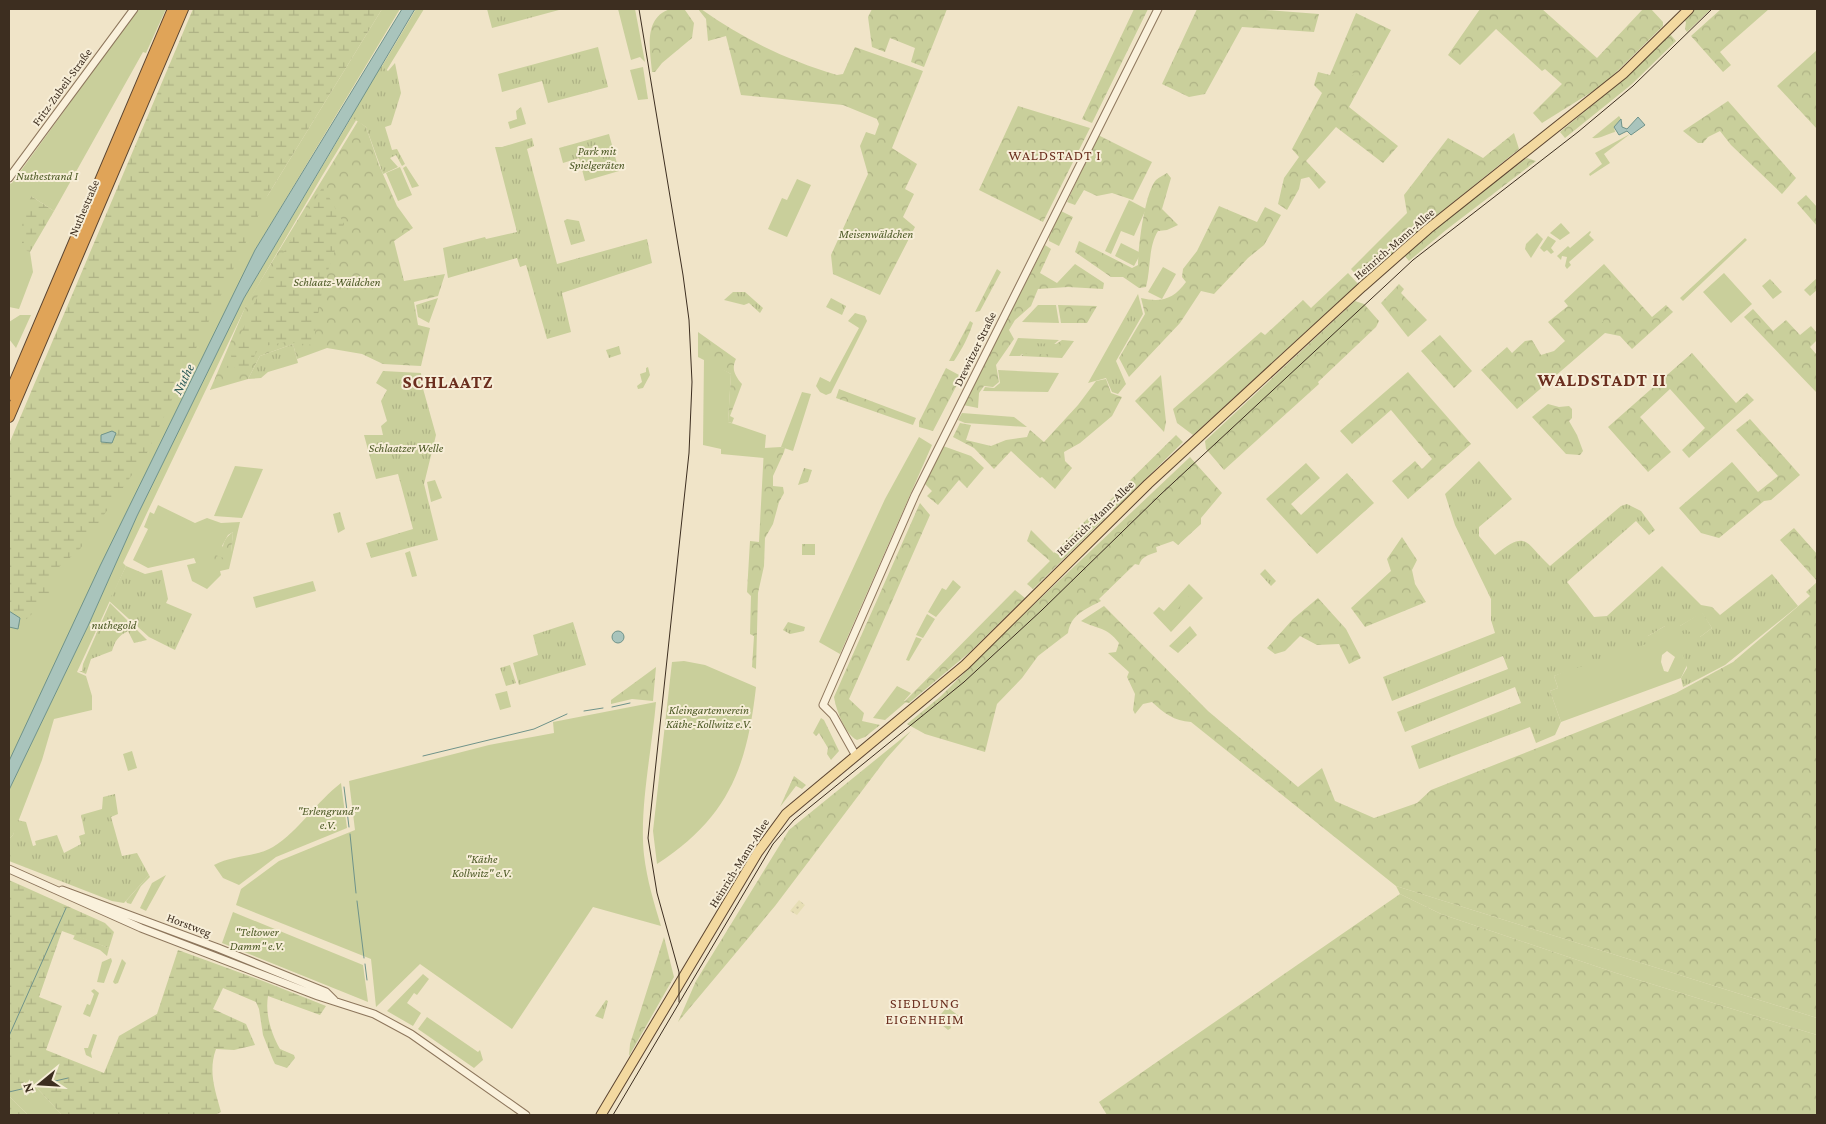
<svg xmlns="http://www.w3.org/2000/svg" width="1826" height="1124" viewBox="0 0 1826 1124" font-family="'Crimson Pro',serif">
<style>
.farmland{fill:url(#farmland-dots)}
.green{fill:#c9cf9b;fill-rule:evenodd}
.forest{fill:url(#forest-crowns)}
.wetland{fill:url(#wetland-marsh)}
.park{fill:url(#park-tufts)}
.water{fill:#a9c4bc;stroke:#6f938a}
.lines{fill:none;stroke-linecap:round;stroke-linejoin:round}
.stream{stroke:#6f938a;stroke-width:1}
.minor-casing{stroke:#8d765c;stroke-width:9}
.major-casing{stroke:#5b4430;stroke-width:11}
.highway-casing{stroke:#5b4430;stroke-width:12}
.minor{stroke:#faf1dc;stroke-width:7}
.major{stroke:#f3d9a0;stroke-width:9}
.highway{stroke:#e0a458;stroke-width:10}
.tram{stroke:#3d2e20;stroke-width:1}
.labels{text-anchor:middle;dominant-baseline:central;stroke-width:4;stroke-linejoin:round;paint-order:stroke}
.street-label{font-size:12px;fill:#3d2e20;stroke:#f7eed8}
.park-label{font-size:12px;font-style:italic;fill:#4d5a26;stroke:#f7eed8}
.neighbourhood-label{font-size:14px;letter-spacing:1px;fill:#6b2e1e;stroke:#f7eed8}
.water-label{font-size:14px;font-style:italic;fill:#2f5d5a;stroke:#f7eed8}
.district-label{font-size:18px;font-weight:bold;letter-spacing:1px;fill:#6b2e1e;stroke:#f7eed8}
</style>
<defs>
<pattern id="farmland-dots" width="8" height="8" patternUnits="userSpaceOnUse" patternTransform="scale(1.25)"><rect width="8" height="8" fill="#e6deb5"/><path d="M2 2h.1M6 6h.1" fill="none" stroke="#c6bf9b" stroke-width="1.8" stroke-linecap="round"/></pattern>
<pattern id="forest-crowns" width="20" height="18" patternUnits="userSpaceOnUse" patternTransform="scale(1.25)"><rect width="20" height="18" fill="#c9cf9b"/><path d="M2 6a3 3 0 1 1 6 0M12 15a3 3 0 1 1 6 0" fill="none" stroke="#aeb285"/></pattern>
<pattern id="wetland-marsh" width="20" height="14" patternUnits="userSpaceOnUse" patternTransform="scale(1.25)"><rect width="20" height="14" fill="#c9cf9b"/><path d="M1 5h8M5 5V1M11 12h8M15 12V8" fill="none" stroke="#aeb285"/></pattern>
<pattern id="park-tufts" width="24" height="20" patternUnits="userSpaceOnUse" patternTransform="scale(1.25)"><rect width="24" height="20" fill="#c9cf9b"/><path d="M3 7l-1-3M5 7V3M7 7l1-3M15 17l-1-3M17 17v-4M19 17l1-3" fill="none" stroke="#aeb285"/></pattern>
</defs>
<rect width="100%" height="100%" fill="#f0e4c8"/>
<path class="farmland" d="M799 900 805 905 797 915 790 911Z"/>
<path class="green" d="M138 9H166L146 53 143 52 54 211 31 196 22 248 30 252 33 272 19 309 9 307V184L12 183Z
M382 9H400L255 250 9 763V578L268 195Z
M416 9H424L322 176 246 306 123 563 126 566 77 672 86 676 92 696V710L54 719 42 760 13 835 9 839V790L88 626 137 516 244 298Z
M618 9H635L645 62 640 57 631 60Z
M643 67 648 99 638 100 630 70Z
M1619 116 1621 119 1614 127 1615 132C1607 134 1600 139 1592 138Z
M1630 134 1604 154 1610 163 1590 176 1589 174 1602 164 1595 153Z
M406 166 419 186 412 188 403 168Z
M400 167 412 195 398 201 386 173Z
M797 179 811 185 787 237 768 229 782 198 787 200Z
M1129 200 1146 209 1134 236 1121 231 1111 254 1105 251Z
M1561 223 1570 233 1560 240 1550 233Z
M1590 231 1591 232 1589 235 1594 240 1569 262 1571 265 1567 269 1565 266 1567 257 1562 256 1561 260 1557 256 1568 246 1570 248Z
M1537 233 1543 239 1531 258 1525 249 1526 244Z
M1548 236 1556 241 1551 248 1554 252 1551 254 1547 250 1544 252 1540 248Z
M1745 238 1747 240 1683 301 1680 298Z
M1121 243 1141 253 1134 266 1115 256Z
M1163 267 1176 274 1162 299 1148 292Z
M1724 273 1752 304 1731 323 1703 292Z
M1138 294 1143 314 1116 361 1126 384 1118 394 1112 392 1106 378 1088 383Z
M1038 305H1056L1059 323 1022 322Z
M855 313 865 316 867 321 831 393 826 395 820 392 816 386 820 377 830 382 859 328 848 321Z
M20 315H31L16 348 9 339V322Z
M1018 338 1059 340 1053 345 1031 346 1020 356H1009Z
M704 358 731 374 728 422 766 435 764 458 721 454V449L703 445Z
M648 367 650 375 643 388 638 389 637 386 642 382 640 374 646 372V368Z
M998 370 1059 373 1048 392 983 391 985 387 994 388 1000 383Z
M802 392 811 394 793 451 781 447Z
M962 413 1014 417 1027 427 965 423 958 420Z
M919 437 932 445 840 654 819 642 885 499Z
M235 466 263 469 242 518 214 516Z
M435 480 442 498 431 502 427 482Z
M158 505 195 523 207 518 221 523 240 522 229 569 220 571 221 575 207 589 192 581 187 565 196 563 194 558 148 568 133 560 148 529 144 527 150 512 154 514ZM233 532 231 552 222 546 228 535Z
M410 551 417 576 412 577 405 553Z
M953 580 961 587 936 617 928 612 942 588 946 590Z
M313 581 316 591 256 608 253 597Z
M1189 584 1203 598 1171 632 1153 613 1159 607 1164 611Z
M1702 612 1712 628 1700 637 1681 678 1561 722 1550 691 1558 688 1554 676 1648 636 1665 626H1680ZM1667 651 1675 657 1668 672 1664 671 1661 662 1662 655Z
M927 614 935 619 923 638 916 635Z
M916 637 922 639 909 661 906 660Z
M684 661 705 665 756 687C747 768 728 818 657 864L653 831 672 662Z
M897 686 911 693 904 701 906 702 885 720 873 718Z
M507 691 511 707 500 710 495 694Z
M656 702C652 749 639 809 644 855 647 880 654 903 661 926L593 907 512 1029 420 964 376 1007 371 959 236 905 241 889 279 861 355 830 349 781 489 745 554 733 553 722Z
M132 751 137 768 128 771 123 754Z
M341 783 347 828 276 857 239 885 223 878 214 865C232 855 256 857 273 847 300 830 316 802 341 783Z
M149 875 150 877 141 886 131 904 127 903 126 901Z
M166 875 146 911 140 908 152 883Z
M1396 886 1817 1018V1035L1616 973 1441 914 1400 894Z
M233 912 363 965 368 1002 222 943Z
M75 935 109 948 107 956 100 950 73 939Z
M111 958 112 961 104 983 97 982 102 962Z
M122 959 126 963 118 983 115 984 113 982Z
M423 974 429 979 417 995 414 993 407 1003 421 1013 413 1026 387 1011Z
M94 989 99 993 90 1017 83 1014 87 1004 90 1005 94 994 91 991Z
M427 1017 478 1052 480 1050 483 1060 474 1068 418 1029Z
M93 1034 97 1035 91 1053 92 1058 86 1055 84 1048H88Z
M35 1086 62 1115H28L9 1096V1092Z"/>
<path class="forest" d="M670 9 685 10 694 23 692 38 662 63 655 72H652C650 50 643 18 670 9Z
M698 9H701C743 39 787 60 837 75L843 74 855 47 923 71 892 148 917 164 905 189 914 194 903 217 915 227 880 295 833 274 831 255 868 174 860 146 866 132 875 135 879 124 877 119 843 105 741 95 726 36 708 41 706 19Z
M872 9H947L924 67 911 62 915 48 890 38 885 52 872 47 868 17Z
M1134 9H1148L1092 123 1082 119Z
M1197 9H1252L1319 14 1314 32 1242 27 1205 94 1189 97 1162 84Z
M1480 9H1542L1597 58 1643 9H1651L1663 22V26L1603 85 1542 123 1533 113 1562 84 1545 69 1542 71 1496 29 1460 65 1448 55Z
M1694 9H1711L1687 32 1685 29 1686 22 1683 19Z
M1721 9H1769L1720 52 1731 65 1723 72 1691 36Z
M1356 13 1391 30 1349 107 1398 146 1383 163 1336 127 1306 161 1326 182 1319 189 1309 177 1301 179 1299 189 1287 210 1278 204 1284 178 1299 157 1292 149 1322 93 1314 85 1318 72 1330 75Z
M1669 33 1676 41 1632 84 1565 138 1560 132 1624 79Z
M1817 50V129L1777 86Z
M1728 101 1796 178 1782 194 1731 145 1720 131 1708 137 1703 143H1698L1683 131Z
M1018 106 1090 128 1043 222 979 190Z
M358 121 366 127 379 165 397 206 413 228 394 241 404 281 445 274 438 296 414 302 418 325 430 328 421 366 383 364 362 354 327 348 297 359 293 344 260 356 248 379 210 390 247 303Z
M1514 133 1519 149 1425 225 1362 281 1351 269 1407 213 1404 195 1448 138 1483 158Z
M1098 135 1152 162 1133 200 1112 193 1097 196 1084 190 1075 205 1067 202Z
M1527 158 1536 161 1446 230 1409 261 1404 255 1441 223Z
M1167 173 1171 178 1162 209 1178 225 1167 230 1158 231C1148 247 1151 269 1146 287L1139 288 1123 277H1111L1075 252 1079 241 1132 268 1138 265C1138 247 1145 192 1156 180 1159 177 1164 175 1167 173Z
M1806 195 1817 207V226L1797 203Z
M1219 206 1257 222 1265 207 1281 215 1264 245 1248 258 1214 294 1201 291 1180 323 1129 377 1119 358 1145 314 1141 298C1161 303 1174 299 1186 282L1182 277 1183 269 1197 251Z
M1061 211 1073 217 1059 246 1049 241V237Z
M1045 245 1051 249 1040 273 1057 283 1075 264 1104 283 1103 289 1068 287 1038 289 1031 306 1015 320 1009 330 1014 339 996 365 999 382 993 387 984 386 979 393 978 408 963 405Z
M1604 264 1652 317 1666 305 1673 312 1632 349 1620 336 1605 333 1517 409 1481 370 1507 347 1512 353 1525 341 1532 340 1541 355 1554 351 1565 341 1548 322 1568 306 1564 301Z
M997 269 1001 272 980 311 975 312Z
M1348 273 1358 284 1193 435 1177 423 1173 409 1261 332 1265 335 1303 300 1311 308Z
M1817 278V290L1810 296 1804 290Z
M1399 284 1404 289 1401 293 1427 320 1408 337 1381 303Z
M1355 301 1364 304 1379 321 1376 327 1318 382 1319 384 1224 470 1206 449 1205 441Z
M1058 305 1097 306 1087 323H1061Z
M1753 309 1773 331 1786 320 1800 335 1811 326 1817 333V340L1810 347 1817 355V393L1744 317Z
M970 321 973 323C969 336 962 349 954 361H949Z
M698 332 736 359C731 369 735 376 742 384L730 416 734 418 732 423 728 422 731 374 698 357Z
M1440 335 1472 371 1454 388 1421 351Z
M1062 340 1074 341 1062 358 1021 356 1031 347 1053 346Z
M1692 353 1736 403 1747 393 1754 400 1689 458 1682 450 1705 428 1670 389 1640 417 1671 452 1648 472 1608 427Z
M946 368 959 375 960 379 933 431 919 427V422Z
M1408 372 1471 444 1408 499 1392 481 1415 461 1422 469 1432 459 1391 410 1352 444 1340 431Z
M1161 375 1166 422 1164 432 1135 401Z
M1106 379 1111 393 1122 397 1112 416 1080 443 1064 452 1065 461 1072 468 1055 489 1042 477 1040 478 1011 451 994 469 974 448 953 437 960 423 971 425 966 440 991 446 1006 440 1027 437 1030 430 1044 442 1078 405 1096 381Z
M839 389 916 418 913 425 836 398Z
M1548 404 1559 407 1569 406 1572 409V418L1569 421 1577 435 1583 451 1580 455 1566 454 1532 417Z
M1750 419 1800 475 1771 500 1764 501 1719 538 1701 533 1679 508 1732 462 1758 492 1778 476 1736 430Z
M1176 435 1183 442 1114 510 1107 503Z
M943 446 971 456 984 468 967 488 959 480 938 505 927 496 932 491 925 484Z
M781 447 785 448 784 452 773 476V486L783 487 784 493 779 502 773 524 765 538 764 566 758 593 756 669 752 667 754 636 750 634 751 596 747 592 750 541 759 542 764 448Z
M1190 457 1222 493 1201 518V524L1178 545 1173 541 1156 547 1157 552C1149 555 1142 556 1139 565L1135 564 1099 599 1101 601C1086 609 1071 614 1068 633L1038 656 1022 678 997 704 985 752 925 734 907 724 941 696 1005 632Z
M1306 463 1320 478 1291 504 1301 515 1347 473 1374 503 1317 554 1266 499Z
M920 503 930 515 849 699 864 713 862 721 880 725 865 737 857 740C845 734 836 710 834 697Z
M1099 511 1105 518 1033 589 1027 584 1050 561 1027 541 1031 530 1054 553 1091 515Z
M340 512 345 529 338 533 333 514Z
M1794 528 1817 554V581L1780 540Z
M233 532 231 552 228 555 223 550C222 543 227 536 233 532Z
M1402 537 1417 560 1412 570 1415 584 1426 602 1365 627 1351 608 1391 571 1387 559Z
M213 554 226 559V565L223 568C216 568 211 567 208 560Z
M1817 582V1018L1396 886 1191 722C1174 721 1164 713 1152 702L1143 704 1135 714 1133 710 1135 694 1127 677 1129 672 1108 653 1116 652 1119 643C1106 626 1099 630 1081 621L1104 606 1208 711 1298 787 1322 768 1335 801 1374 818 1417 803 1431 790 1676 693 1733 662 1810 596 1806 592Z
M1015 590 1025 598 970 652 909 703 904 702Z
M1318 598 1346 629 1361 658 1349 664 1339 644 1317 645 1300 636 1285 651 1275 654 1267 648 1293 619Z
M656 667 653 701 632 699 611 704V700Z
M821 718 824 720 839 751 831 760 827 754 828 748 819 733 816 736 813 733Z
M911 731 886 759 775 906 678 1022 696 981 789 830Z
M794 776 806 785 802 789 796 786 780 807Z
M1400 894 1441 914 1616 973 1817 1035V1115H1107L1099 1102Z
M664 937 674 977 629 1056 630 1044Z"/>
<path class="wetland" d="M193 9H382L268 195 146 455 80 549 45 579 52 595 15 630H9V444Z
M323 186 344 224 323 285 313 345 286 342 259 347 247 371 227 366 257 297Z
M31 196 54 211 30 252 22 249V224Z
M9 880 105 923 114 932 109 948 62 931 39 997 62 1006 46 1050 104 1073 119 1036 157 1014 178 950 263 981 326 1006 320 1015 268 996C265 1014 271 1033 280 1049L294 1055 295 1058 287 1068 275 1064 273 1060 263 1035 259 1009 256 1002 223 988 213 1009 246 1024 255 1045 234 1050 216 1049C208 1071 215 1090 221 1112L215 1115H62L35 1086 9 1092Z
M9 1096 28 1115H9Z"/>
<path class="park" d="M487 9H558L559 10 492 28Z
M598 47 608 87 548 103 542 81 502 92 498 74Z
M395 63 401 93 391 125 385 127 392 150 397 149 405 164 402 166 396 155 390 158 398 167 383 174 366 127 351 117 381 66 388 71Z
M1356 73 1335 86 1334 74Z
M521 107 526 124 510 129 508 122 517 119 516 111Z
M609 134 619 171 585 181 579 158 563 163 559 148Z
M532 138 534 146 527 149 557 264 647 239 652 263 562 293 571 332 547 339 526 265 520 267 517 258 448 278 443 248 485 237 486 239 517 232 495 147H502Z
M567 219 579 221 585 241 571 245 564 221Z
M1770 279 1782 292 1773 299 1762 286Z
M733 292H745L763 308 760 313 749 303 744 305 724 300Z
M438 298 429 323 418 317 416 305Z
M831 298 846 306 842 315 826 307Z
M1593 312 1604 313 1603 322 1590 320Z
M1130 314 1137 319 1130 330 1123 325Z
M1026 343 1060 344 1053 354H1020Z
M293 344 298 363 268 372 261 378 248 379 260 356Z
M619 346 621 354 609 358 606 350Z
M1114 368 1122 383 1115 390 1106 376Z
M383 371 421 373 422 385 436 435 424 484 438 540 371 558 366 543 413 529 398 474 376 479 364 435H383L381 426 387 421 381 401 387 390 376 383Z
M1479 461 1512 499 1479 527V536L1495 555C1528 529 1524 542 1550 566L1621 506 1627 504 1641 511 1655 530 1649 535 1636 521 1567 582 1594 617 1607 616 1662 566 1701 605 1712 607 1720 615 1772 574 1798 606 1725 665 1683 687 1681 678 1687 668 1678 636 1684 629 1700 637 1712 628 1702 613 1680 626H1665L1648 636 1646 644 1554 676 1558 688 1550 691 1561 722 1555 735 1536 743 1530 727 1419 769 1411 746 1521 703 1515 687 1405 732 1397 712 1508 669 1503 656 1392 701 1383 677 1495 633 1491 620V599L1455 525 1445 494Z
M804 468 812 470 808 482 798 485Z
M802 544H815V555H802Z
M126 566 145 574 162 570 168 599 166 603 192 614 175 650 149 637 109 601Z
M1265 569 1276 581 1271 586 1260 574Z
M1189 596 1195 603 1181 617 1175 612Z
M110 603 147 640 134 643 128 631C118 636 115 641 112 651L91 659 86 674 79 671H82L83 664Z
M573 622 586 665 519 685 513 663 538 655 533 635Z
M788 622 805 627 804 631 790 634 783 630Z
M1190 626 1197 635 1178 653 1169 646Z
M510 665 516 683 506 686 500 668Z
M115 794 118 814 111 817 122 856 137 853 149 875 124 903 112 901 9 861V839L13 835 17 820 26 822 33 846 36 845 35 841 57 835 64 853 81 844 79 836 85 834 81 815 102 809 103 797Z
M606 1000 608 1001 603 1019 595 1016Z
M947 1007 959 1016 950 1023 951 1028 948 1030 936 1020Z"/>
<path class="water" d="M402 9H415L244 298 137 516 88 626 9 790V761L100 566 255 250Z
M1638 117 1645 125 1631 135 1627 131 1619 135 1614 127 1621 119 1622 127 1627 129Z
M112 431 116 433 112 443 101 442V435Z
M9 611 20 618 18 629 9 627Z
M612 637a6 6 0 1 1 12 0a6 6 0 1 1-12 0Z"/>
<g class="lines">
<path class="stream" d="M612 707 630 703
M584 711 603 708
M423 756 534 729 567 714
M344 787 349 827
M350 834 356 893
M357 901 364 958
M365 964 367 980
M9 1036 66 908
M9 1092 68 1078"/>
<defs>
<path id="minor" d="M9 178 134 9
M856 756 833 715 823 705 915 495 1158 9
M9 869 141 928 318 996 374 1014 411 1034 526 1115
M62 890 218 948 326 992 334 1000"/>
<path id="major" d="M601 1115 758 852 786 814 965 665 1148 484 1362 287 1428 229 1623 74 1689 9"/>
<path id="highway" d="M9 395 173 9
M9 417 183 9"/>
</defs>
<use href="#minor" class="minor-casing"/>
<use href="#major" class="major-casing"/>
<use href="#highway" class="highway-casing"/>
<use href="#minor" class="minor"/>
<use href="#major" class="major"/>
<use href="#highway" class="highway"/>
<path class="tram" d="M639 9 683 275 689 320 692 382 689 453 648 838 657 893 679 972V1002
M613 1115 773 844 794 820 964 682 1042 610 1160 495 1413 260 1578 132 1633 86 1712 9"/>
</g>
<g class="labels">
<g class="street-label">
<text transform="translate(62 87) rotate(-54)">Fritz-Zubeil-Straße</text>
<text transform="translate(84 208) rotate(-67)">Nuthestraße</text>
<text transform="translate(1394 244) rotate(-41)">Heinrich-Mann-Allee</text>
<text transform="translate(975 349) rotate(-64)">Drewitzer Straße</text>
<text transform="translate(1095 518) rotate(-44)">Heinrich-Mann-Allee</text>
<text transform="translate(739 863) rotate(-58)">Heinrich-Mann-Allee</text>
<text transform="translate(189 925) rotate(21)">Horstweg</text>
</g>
<g class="park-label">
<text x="597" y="151">Park mit<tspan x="597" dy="14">Spielgeräten</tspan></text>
<text x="47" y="176">Nuthestrand I</text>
<text x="876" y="234">Meisenwäldchen</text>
<text x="337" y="282">Schlaatz-Wäldchen</text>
<text x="406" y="448">Schlaatzer Welle</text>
<text x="114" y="625">nuthegold</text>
<text x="709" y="710">Kleingartenverein<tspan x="709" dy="14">Käthe-Kollwitz e.V.</tspan></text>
<text x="328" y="811">"Erlengrund"<tspan x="328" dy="14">e.V.</tspan></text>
<text x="482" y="859">"Käthe<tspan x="482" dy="14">Kollwitz" e.V.</tspan></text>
<text x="257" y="932">"Teltower<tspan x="257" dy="14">Damm" e.V.</tspan></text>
</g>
<g class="neighbourhood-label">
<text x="1055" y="155">WALDSTADT I</text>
<text x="925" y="1003">SIEDLUNG<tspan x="925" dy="16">EIGENHEIM</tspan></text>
</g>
<g class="water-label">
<text transform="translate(183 379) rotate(-64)">Nuthe</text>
</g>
<g class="district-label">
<text x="1602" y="380">WALDSTADT II</text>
<text x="448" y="382">SCHLAATZ</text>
</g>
</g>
<rect width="1826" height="1124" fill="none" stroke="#3d2e20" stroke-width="20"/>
<g transform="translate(40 1084) rotate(252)" stroke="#f7eed8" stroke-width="4" paint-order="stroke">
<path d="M0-4L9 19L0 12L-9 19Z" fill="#3d2e20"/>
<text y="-8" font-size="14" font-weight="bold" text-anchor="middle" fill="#3d2e20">N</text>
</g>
</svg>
